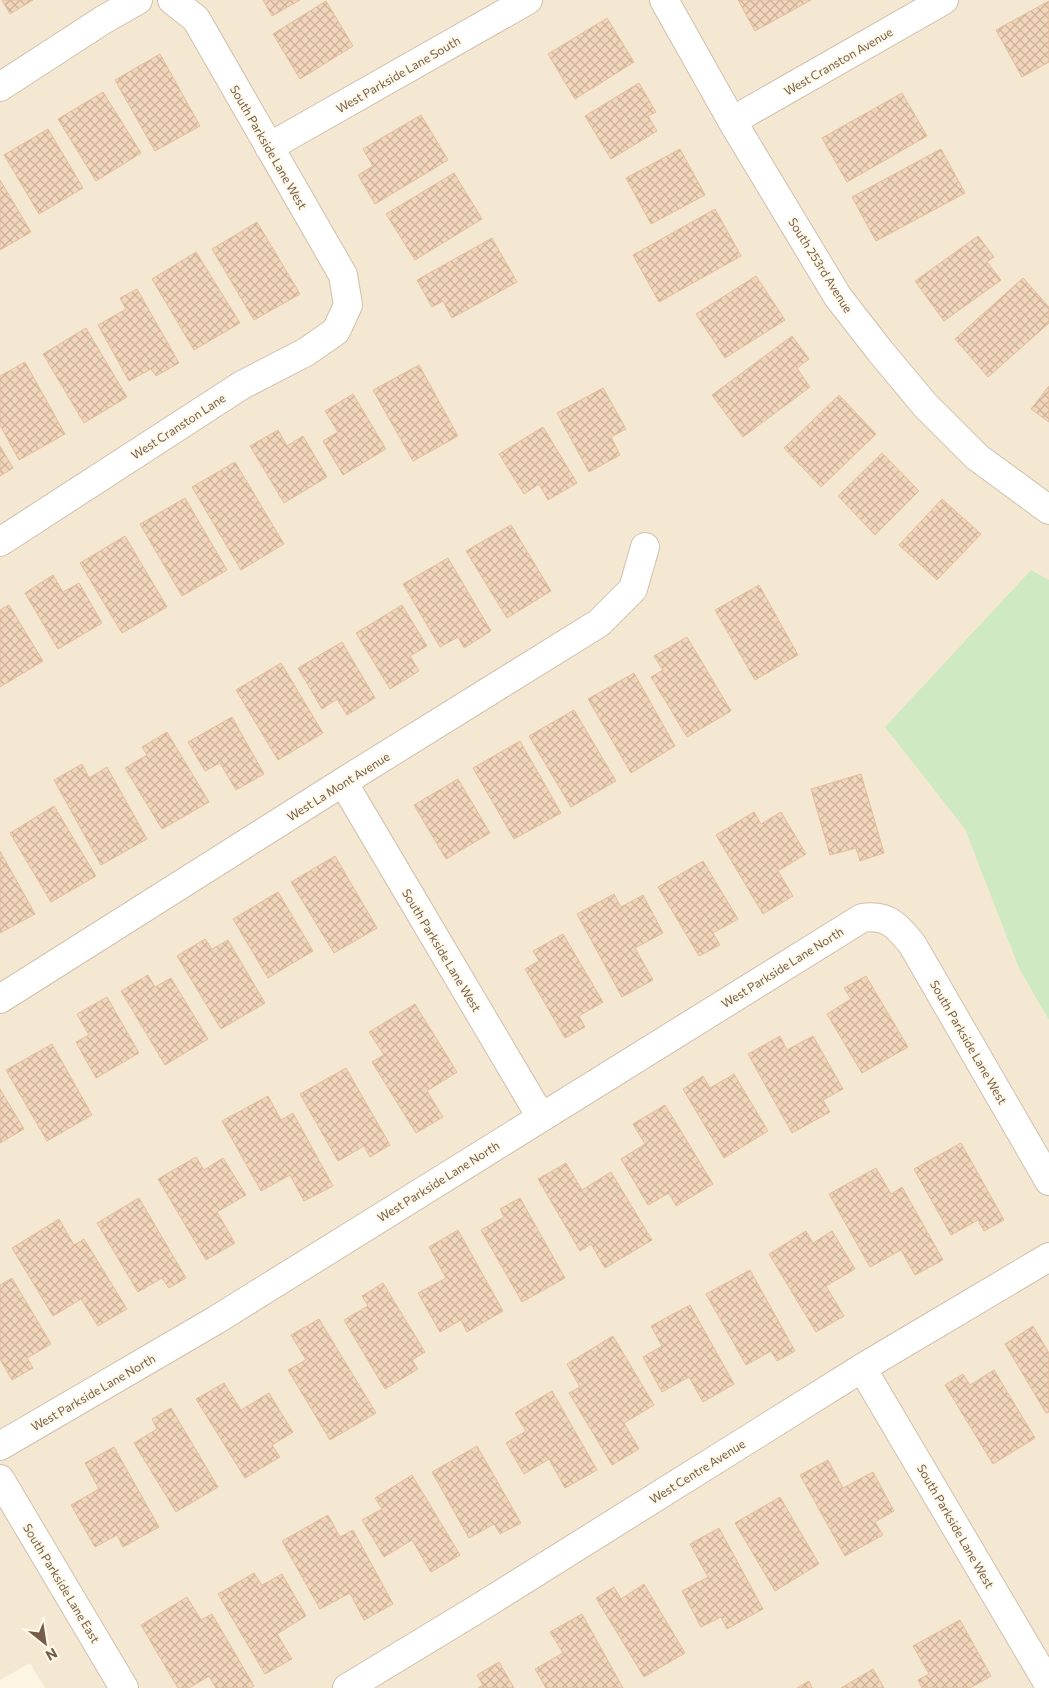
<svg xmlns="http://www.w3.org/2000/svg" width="1049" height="1688" viewBox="0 0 1049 1688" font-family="Commissioner,sans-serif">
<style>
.residential{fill:#f4e8d2}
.green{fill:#cfeac2}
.building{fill:url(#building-cross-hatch);stroke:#e5be9b}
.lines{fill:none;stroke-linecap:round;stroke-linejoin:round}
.minor-casing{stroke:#d0c0ad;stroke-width:30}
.minor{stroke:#fff;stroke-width:28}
.labels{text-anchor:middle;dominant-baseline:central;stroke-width:4;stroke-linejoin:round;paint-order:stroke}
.street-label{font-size:12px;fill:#755d49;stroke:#fff9ea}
</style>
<defs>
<pattern id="building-cross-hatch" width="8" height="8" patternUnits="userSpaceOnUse" patternTransform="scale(1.25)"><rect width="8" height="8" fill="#f2d6bb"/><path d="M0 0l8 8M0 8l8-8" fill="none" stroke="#c9b19a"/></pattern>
</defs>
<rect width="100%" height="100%" fill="#fcf5e4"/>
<path class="residential" d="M0 0H1049V1688H45L30 1663 0 1680Z"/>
<path class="green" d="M1031 570 1049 580V1020L1019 968 965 829 885 727Z"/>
<path class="building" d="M2 0H33L10 14Z
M263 0H300L272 16Z
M738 0H811L755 31Z
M326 1 353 46 300 79 273 34Z
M1049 1V62L1022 77 996 30Z
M607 18 634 62 575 99 548 54Z
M160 54 200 126 155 151 115 80Z
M639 83 656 112 648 116 657 131 611 159 585 116Z
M103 92 141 153 96 181 58 119Z
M902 93 927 136 847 182 822 138Z
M421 115 448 160 375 204 358 175 373 166 363 149Z
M48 129 83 188 39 214 4 155Z
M680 149 705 195 651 224 626 178Z
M941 149 965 193 876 241 852 197Z
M454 173 482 219 415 260 386 214Z
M0 180 31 232 0 250Z
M715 209 741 256 659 302 633 255Z
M257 222 300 294 254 320 212 249Z
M978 236 994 257 987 262 1001 280 944 321 915 281Z
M492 238 517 282 452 318 443 301 432 307 417 280Z
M196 252 240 323 194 350 152 279Z
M756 276 785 320 725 358 696 314Z
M1023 278 1049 307V323L988 377 955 339Z
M137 289 179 363 156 376 151 369 129 381 98 325 126 309 120 298Z
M86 328 127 397 84 423 43 354Z
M792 336 809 359 797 368 810 387 743 437 712 395Z
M25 362 65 434 19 460 0 425V376Z
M419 365 458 436 413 461 373 390Z
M1049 386V422L1031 409Z
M603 388 626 429 611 437 620 455 589 472 557 413Z
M353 394 386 449 343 475 323 441 338 432 325 411Z
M839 395 876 434 821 487 784 448Z
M543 427 577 483 548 500 539 484 524 494 499 454Z
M278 430 287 446 303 436 327 477 284 503 250 446Z
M0 446 13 468 0 476Z
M882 453 919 491 875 535 838 496Z
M235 462 284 544 241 570 192 487Z
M185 498 227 570 182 596 140 524Z
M942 499 981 534 937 580 899 545Z
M511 525 551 591 507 618 466 551Z
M125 536 167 607 122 633 80 563Z
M448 558 491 631 464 648 458 637 440 647 403 584Z
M53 575 63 592 79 583 102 623 58 649 25 593Z
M759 585 798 655 755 680 715 610Z
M9 605 43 661 0 687V610Z
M402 605 427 646 410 656 419 671 390 689 356 633Z
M687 637 731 711 687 737 651 677 663 670 654 656Z
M342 642 375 698 347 715 337 699 322 709 298 668Z
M281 663 323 733 278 760 236 690Z
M634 673 675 746 631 773 588 699Z
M574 710 616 781 571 807 529 736Z
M232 717 264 774 236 790 220 763 205 771 188 742Z
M167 732 209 802 162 829 125 768 147 755 142 747Z
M520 741 561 813 514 839 473 768Z
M82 764 89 778 107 767 147 839 101 865 54 780Z
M861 774 884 853 860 861 856 848 830 855 811 789Z
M458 779 490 833 446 859 414 805Z
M54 806 96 876 51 902 10 833Z
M754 812 761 824 781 812 806 854 778 871 793 896 763 914 716 835Z
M0 851 35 914 0 933Z
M335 856 377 928 334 953 291 882Z
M703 861 738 919 713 933 720 945 699 956 658 887Z
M278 892 313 951 268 978 233 919Z
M614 894 621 907 643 895 663 933 635 948 653 980 622 997 577 914Z
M563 934 603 1002 579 1016 585 1027 565 1038 525 969 539 961 533 951Z
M205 939 212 949 228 940 265 1003 221 1029 177 956Z
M148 975 155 987 171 978 208 1039 165 1065 121 991Z
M866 976 908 1047 862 1073 827 1014 851 999 844 988Z
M107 997 139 1053 96 1078 76 1042 89 1035 77 1014Z
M415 1004 457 1072 427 1091 443 1117 416 1133 372 1062 384 1055 369 1032Z
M780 1036 787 1050 813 1036 843 1089 823 1100 830 1112 792 1133 748 1054Z
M52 1044 92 1115 47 1141 6 1070Z
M346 1068 390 1145 370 1157 364 1146 338 1161 300 1094Z
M734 1074 768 1131 724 1158 683 1089 703 1076 710 1088Z
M0 1089 24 1129 0 1143Z
M268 1096 281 1120 293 1113 333 1186 304 1201 290 1175 261 1191 222 1121Z
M665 1105 713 1184 676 1206 669 1193 648 1205 621 1159 645 1144 633 1124Z
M961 1143 1004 1220 984 1231 978 1220 951 1235 914 1169Z
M196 1157 204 1170 223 1158 246 1195 217 1212 235 1243 206 1260 158 1179Z
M566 1163 582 1190 611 1172 652 1240 605 1268 591 1244 580 1251 538 1179Z
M876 1168 891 1194 902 1187 943 1260 915 1275 901 1250 870 1267 829 1194Z
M139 1198 186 1278 169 1288 162 1278 138 1292 97 1223Z
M520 1198 565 1278 522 1302 481 1230 504 1217 500 1209Z
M59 1219 74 1245 84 1239 127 1309 98 1326 81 1299 53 1316 12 1248Z
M458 1230 503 1311 467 1332 461 1320 440 1332 418 1293 446 1278 429 1247Z
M806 1231 813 1243 832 1231 855 1269 826 1286 844 1316 816 1332 769 1254Z
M750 1270 795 1351 777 1361 771 1351 746 1365 706 1294Z
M12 1278 51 1344 27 1358 33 1368 12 1380 0 1359V1285Z
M383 1283 425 1352 412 1360 418 1369 385 1389 344 1320 368 1306 362 1296Z
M690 1305 734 1384 703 1402 689 1377 662 1392 643 1357 662 1346 651 1326Z
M319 1319 376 1413 330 1440 288 1370 306 1360 291 1335Z
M1033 1326 1049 1353V1412L1046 1413 1005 1344Z
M613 1336 654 1405 624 1423 639 1449 612 1465 569 1393 580 1387 567 1364Z
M994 1370 1035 1438 993 1464 945 1385 963 1374 970 1385Z
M224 1383 241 1410 269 1393 293 1432 272 1445 280 1457 245 1478 196 1399Z
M552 1391 597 1470 565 1488 549 1459 524 1474 506 1443 526 1431 515 1413Z
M171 1408 218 1487 176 1512 134 1443 157 1429 152 1419Z
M477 1446 521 1523 500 1534 494 1524 469 1538 432 1472Z
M114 1447 159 1527 123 1547 117 1535 95 1547 71 1505 99 1489 85 1463Z
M828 1460 843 1488 873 1472 894 1511 875 1522 883 1535 845 1556 800 1475Z
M412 1475 460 1555 431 1572 412 1540 384 1557 362 1520 382 1509 375 1498Z
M780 1497 819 1564 775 1591 735 1523Z
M328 1515 340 1537 353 1530 393 1604 364 1620 350 1593 320 1609 282 1541Z
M719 1528 763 1609 727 1629 721 1617 701 1627 682 1591 708 1577 690 1544Z
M254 1573 262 1585 282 1574 306 1616 277 1634 292 1659 265 1674 218 1594Z
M644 1584 685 1653 644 1677 596 1598 614 1587 621 1599Z
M187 1597 201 1620 212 1614 254 1686 251 1688H216L209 1676 189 1688H178L141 1625Z
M582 1614 623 1688H546L535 1669 563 1653 550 1632Z
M960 1620 991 1676 970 1688H922L918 1680 929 1674 913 1646Z
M499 1662 514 1688H478L483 1685 477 1675Z
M873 1669 884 1688H841Z
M809 1681 812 1688H797Z"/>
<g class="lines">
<defs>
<path id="minor" d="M664 0 732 121 838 297 880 351 925 405 977 457 1049 510
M0 87 103 20 138 0
M732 121 944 0
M269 147 528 0
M0 542 242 385 306 352 336 331 348 305 343 275 196 19 172 0
M343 782 541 1117
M0 999 343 782 599 623 633 589 645 547
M862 1368 1049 1685
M0 1446 216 1320 862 918C888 914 897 926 912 944L1049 1181
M0 1479 124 1688
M347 1688 482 1606 862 1368 1049 1257"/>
</defs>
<use href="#minor" class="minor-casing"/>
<use href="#minor" class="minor"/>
</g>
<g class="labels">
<g class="street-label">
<text transform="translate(838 61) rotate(-30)">West Cranston Avenue</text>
<text transform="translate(398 74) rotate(-30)">West Parkside Lane South</text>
<text transform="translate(269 147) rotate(60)">South Parkside Lane West</text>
<text transform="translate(821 265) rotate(58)">South 253rd Avenue</text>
<text transform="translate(178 426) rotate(-33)">West Cranston Lane</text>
<text transform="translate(338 786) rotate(-32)">West La Mont Avenue</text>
<text transform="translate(442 950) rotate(59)">South Parkside Lane West</text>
<text transform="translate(782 967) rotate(-32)">West Parkside Lane North</text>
<text transform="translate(969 1042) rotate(60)">South Parkside Lane West</text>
<text transform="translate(438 1181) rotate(-32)">West Parkside Lane North</text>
<text transform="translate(93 1392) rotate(-30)">West Parkside Lane North</text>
<text transform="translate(697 1471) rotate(-32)">West Centre Avenue</text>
<text transform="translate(956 1526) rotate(60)">South Parkside Lane West</text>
<text transform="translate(62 1583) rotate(59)">South Parkside Lane East</text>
</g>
</g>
<g transform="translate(45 1643) rotate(150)" stroke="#fff9ea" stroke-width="4" paint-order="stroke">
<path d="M0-4L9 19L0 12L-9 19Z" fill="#755d49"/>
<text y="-8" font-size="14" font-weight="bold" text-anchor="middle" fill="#755d49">N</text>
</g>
</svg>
